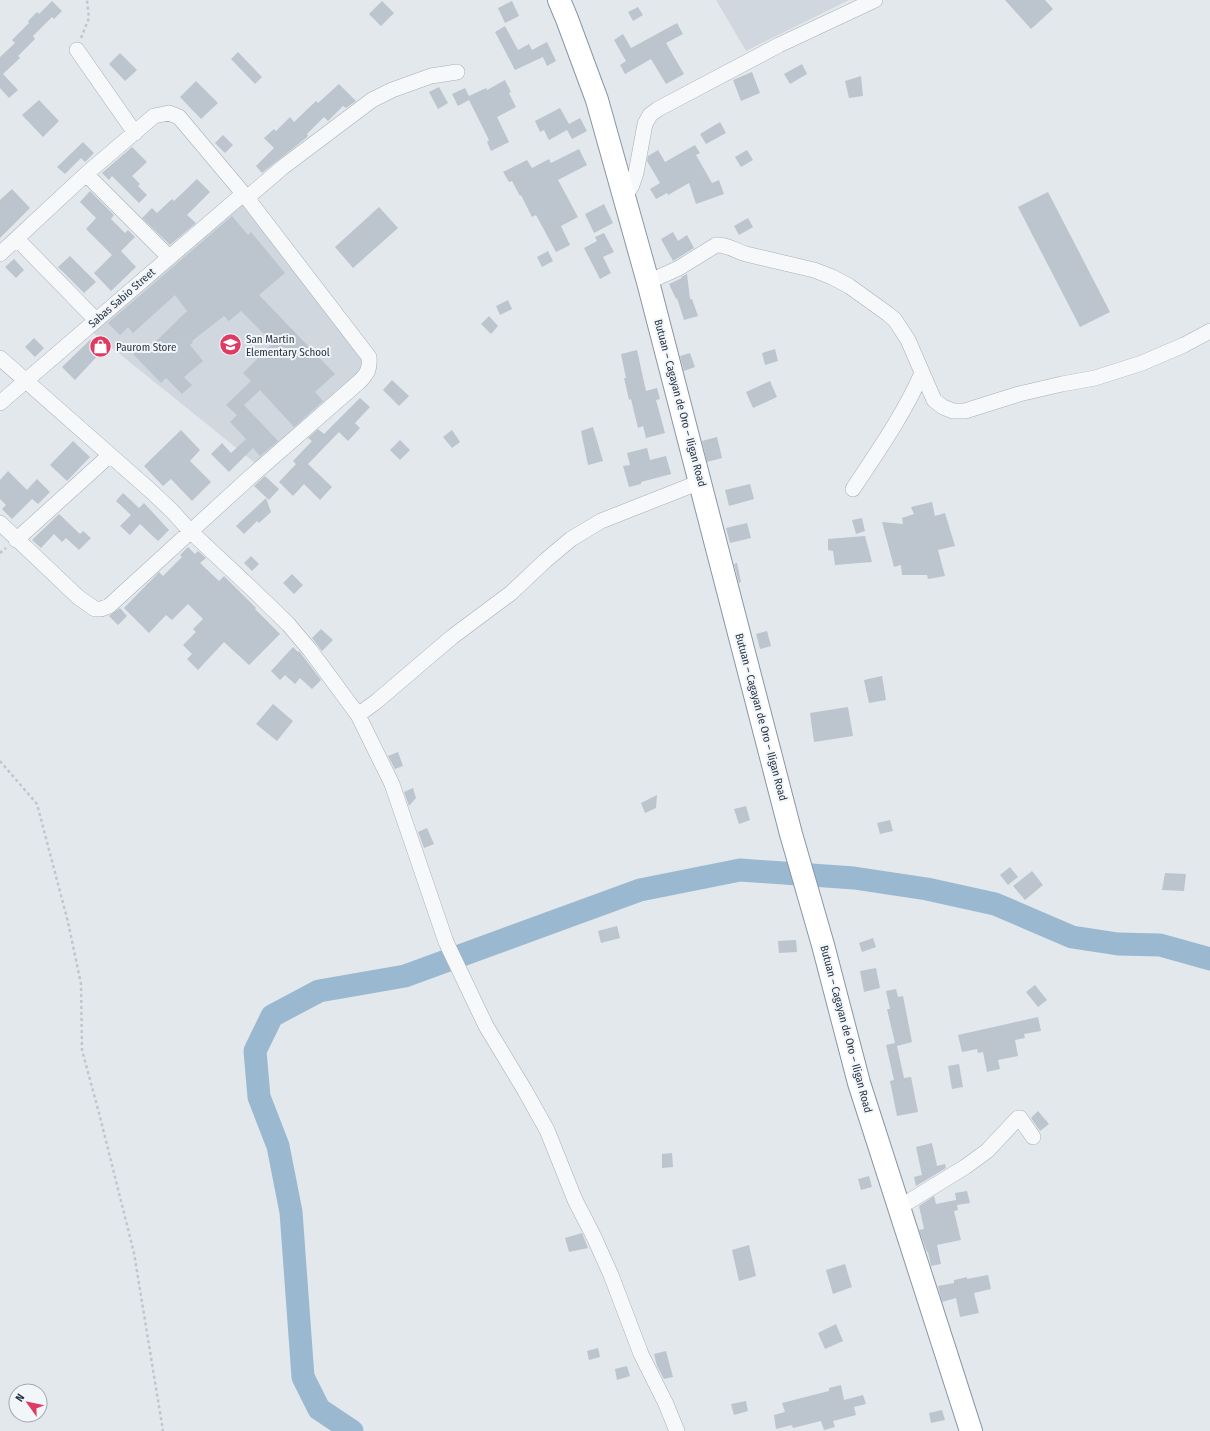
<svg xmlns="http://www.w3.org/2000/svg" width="1210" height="1431" viewBox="0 0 1210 1431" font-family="'Fira Sans Condensed',sans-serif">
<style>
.built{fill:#d1d7df}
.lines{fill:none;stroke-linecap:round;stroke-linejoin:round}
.river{stroke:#9ab9d0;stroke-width:23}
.building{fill:#bcc4cd}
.street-casing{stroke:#a7afb8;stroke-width:16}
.highway-casing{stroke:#8896a5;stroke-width:24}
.path{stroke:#c0c6cb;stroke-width:2.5;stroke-dasharray:3 3;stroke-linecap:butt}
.street{stroke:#f6f8fa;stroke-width:15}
.highway{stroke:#fff;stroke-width:22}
.labels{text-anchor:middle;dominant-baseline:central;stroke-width:4;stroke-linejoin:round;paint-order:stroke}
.street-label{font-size:11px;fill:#283647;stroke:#f3f6f9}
.poi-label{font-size:11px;fill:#283647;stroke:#f3f6f9;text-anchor:start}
</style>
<rect width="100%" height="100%" fill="#e3e8ed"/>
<path class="built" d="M716 0H849L746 51Z
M242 201 364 361 357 375 255 463 90 330Z"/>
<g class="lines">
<path class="river" d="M352 1431 319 1409 303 1377 291 1212 278 1146 259 1097 255 1051 272 1016 319 991 405 976 640 890 740 870 854 878 927 889 995 904 1072 937 1118 944 1160 945 1210 959"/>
</g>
<path class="building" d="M1005 0H1045L1053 9 1031 29Z
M52 1 62 11 54 19 52 17 33 36 35 39 18 56 20 58 3 74 18 90 9 98 0 88V57L15 43 12 40 29 23 28 21 37 12 39 14Z
M382 1 394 13 381 26 369 14Z
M512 1 519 16 505 23 498 8Z
M638 7 643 15 633 21 628 12Z
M677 23 683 34 666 43 684 74 666 84 651 59 625 74 620 65 626 61 614 40 623 34 631 48Z
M505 26 518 50 529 44 532 50 547 42 556 61 547 66 543 57 515 70 495 32Z
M238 52 262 77 255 84 231 59Z
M120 53 137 70 125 81 109 64Z
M802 64 807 74 790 84 784 74Z
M752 72 760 93 741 101 733 80Z
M861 76 863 96 849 98 845 81Z
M505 80 511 92 509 93 516 107 497 117 509 142 491 151 487 142 489 140 469 100 458 106 452 94 465 88 469 96 486 88 487 90Z
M196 81 218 103 201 119 180 97Z
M339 84 356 101 346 108 343 106 328 121 324 117 307 134 308 136 306 138 262 173 256 166 274 148 264 138 274 129 276 131 290 117 294 122 316 101 318 103Z
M439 87 448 103 438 109 429 92Z
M39 100 59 121 43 137 22 115Z
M560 108 569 124 580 118 587 131 572 139 567 130 549 140 544 130 540 132 535 121Z
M720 122 726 133 706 144 700 134Z
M223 135 233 145 225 153 215 143Z
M83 142 94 153 85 162 81 158 65 174 57 167Z
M695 145 700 153 696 155 712 183 719 180 724 194 696 204 689 183 668 195 667 193 656 199 650 189 660 183 647 161 648 156 658 150 665 162Z
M132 147 147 162 132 176 140 184 138 186 147 195 139 203 112 176 109 180 102 173Z
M579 149 587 165 558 180 578 217 561 226 570 245 556 252 536 215 532 217 521 195 520 196 512 181 509 182 503 172 527 160 532 168 549 159 551 163Z
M747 150 753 160 741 167 735 157Z
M197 179 210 192 187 215 196 223 170 245 142 218 152 208 157 213 172 199 174 201Z
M12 189 30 208 0 238V200Z
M90 191 114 215 111 219 125 233 128 230 135 237 121 251 136 267 111 291 94 273 112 255 86 229 96 218 80 202Z
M1048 192 1110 312 1080 327 1018 207Z
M604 204 613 223 594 233 585 214Z
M379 207 398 228 353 268 335 247Z
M232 216 248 235 251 232 285 273 259 295 335 374 315 392 323 401 294 427 260 390 244 405 278 441 260 456 253 448 229 472 211 454 222 443 231 453 246 439 230 422 237 415 226 405 251 381 243 373 273 343 241 311 229 321 224 316 192 341 193 342 190 345 203 361 184 377 192 385 182 394 166 378 161 383 133 354 144 343 149 348 187 311 175 295 133 333 128 327 120 335 108 323Z
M748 218 753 227 739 235 734 226Z
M673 232 678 241 687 235 694 248 673 261 661 239Z
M604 233 614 252 603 257 611 273 600 279 584 248 597 241 595 237Z
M548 251 553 261 542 267 537 257Z
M70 256 96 282 84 293 58 267Z
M14 259 24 270 16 278 5 267Z
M687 274 690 299H692L698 316 684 320 677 298 676 299 669 284 682 278 681 277Z
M508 300 512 309 500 315 496 306Z
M489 316 498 326 491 334 481 324Z
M34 338 44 348 35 357 25 347Z
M91 339 102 351 75 380 62 367Z
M775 349 778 361 765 365 762 353Z
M637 350 646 391 657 388 660 399 656 400 665 433 646 438 643 426 638 428 631 399 629 400 624 378H626L621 354Z
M690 353 695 367 684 371 680 356Z
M392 380 409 396 399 406 383 390Z
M770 381 777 397 753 408 746 392Z
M360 398 370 407 355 423 360 428 348 441 339 432 308 464 332 487 320 500 304 484 293 496 279 482 296 464 293 461 312 441 308 438 318 429 324 434Z
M593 427 603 461 588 465 581 431Z
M181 430 200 450 190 461 211 482 192 501 171 479 163 486 144 466Z
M452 430 460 442 452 448 443 437Z
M717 437 722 458 707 462 702 441Z
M400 440 410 450 400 460 390 450Z
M73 441 90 457 67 481 50 465Z
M647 448 650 460 666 456 671 474 641 482V484L629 487 623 466 630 465 627 453Z
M8 471 27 490 37 479 50 492 38 504 32 499 12 519 2 509 6 505 0 499V480Z
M265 476 279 489 269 500 254 486Z
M750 484 754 499 729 506 725 490Z
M123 493 139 508 144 503 169 530 158 541 140 524 130 535 120 526 131 515 116 501Z
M266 498 271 512 259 523 257 521 244 534 236 526Z
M932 502 935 516 945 513 955 546 938 550 945 576 928 579 927 575H902L901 565 894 567 882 522 903 524 902 518 914 514 911 507Z
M59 514 80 534 83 531 91 538 79 550 66 538 62 542 54 534 41 548 32 540Z
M862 518 865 531 856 534 852 520Z
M747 523 751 538 730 543 726 528Z
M865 536 872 562 835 565 833 551 828 550V539Z
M188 547 195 554 198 551 206 558 200 563 219 581 224 576 256 608 255 609 280 634 249 665 224 642 198 670 187 659 192 654 183 645 196 632 193 629 203 619 188 604 172 620 166 615 149 633 124 608 159 572 163 576 182 557 180 555Z
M251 556 259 564 252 571 244 563Z
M737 563 741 582 739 583 734 564Z
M292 574 303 585 294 594 283 583Z
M120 608 127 616 118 625 109 616Z
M321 629 333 640 322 651 312 638Z
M767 631 771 646 760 649 756 634Z
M293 647 298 652 299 651 321 680 312 689 300 678 295 684 285 675 280 680 271 671Z
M882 676 886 700 869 703 864 680Z
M273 704 293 721 277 741 256 724Z
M848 707 853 736 814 742 810 713Z
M398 752 403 766 395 769 388 756Z
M413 788 416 798 409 806 404 792Z
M657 795 656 808 645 813 641 803Z
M746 806 750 820 739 824 734 809Z
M890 820 893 831 880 834 877 823Z
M427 828 434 844 424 848 418 832Z
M1010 867 1018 877 1008 885 1000 875Z
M1032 871 1043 885 1025 900 1013 886Z
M1165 873 1186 874 1184 891 1162 890Z
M617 926 620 938 601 943 598 931Z
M873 938 876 947 862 952 859 943Z
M796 940 797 952 779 953 778 941Z
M876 968 880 988 864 992 860 971Z
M1035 985 1047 1000 1038 1007 1026 992Z
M896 989 898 997 903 996 912 1042 897 1046 904 1078 911 1077 918 1112 897 1116 890 1081 894 1080 886 1045 895 1043 887 1009H890L886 991Z
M1038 1017 1041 1031 1024 1034 1025 1038 1015 1040 1018 1056 998 1060 1000 1069 987 1072 983 1052 978 1053 977 1049 962 1052 958 1035Z
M959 1064 963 1087 952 1089 948 1066Z
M1038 1111 1049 1124 1040 1131 1031 1118Z
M932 1143 937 1166 945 1164 946 1168 916 1186 914 1177 922 1175 916 1147Z
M672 1153 673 1167 662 1168V1154Z
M869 1176 872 1187 861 1190 858 1179Z
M967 1191 970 1203 957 1205 955 1193Z
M934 1196 936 1204 956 1200 958 1210 954 1211 961 1240 937 1245 941 1264 931 1266 928 1252H927L919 1230 924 1229 919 1206Z
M582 1233 588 1248 569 1252 565 1238Z
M749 1245 756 1276 739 1281 732 1250Z
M845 1264 852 1287 833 1294 826 1270Z
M988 1275 991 1289 974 1293 979 1313 960 1317 956 1298 942 1302 938 1286 954 1283V1280L967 1277V1279Z
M836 1324 843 1341 825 1349 818 1333Z
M598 1348 600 1357 589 1360 587 1351Z
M666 1351 673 1377 664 1379 657 1366 654 1354Z
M627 1366 630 1376 617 1380 615 1369Z
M841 1385 844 1400 863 1395 866 1404 854 1407 856 1415 833 1421 835 1427 824 1430 821 1421 793 1428 792 1425 776 1429 774 1415 785 1412 782 1403 829 1391V1388Z
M746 1401 748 1411 734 1415 731 1404Z
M942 1410 945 1420 931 1423 929 1413Z"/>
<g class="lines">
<defs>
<path id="street" d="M77 50 135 133
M86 174 169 257
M247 198 283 167 372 100 392 90 431 76 457 72
M624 198 632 185 636 173 645 124 650 115 658 109 779 45 875 0
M17 239 96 320
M0 254 86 174 154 116 169 113 179 117 247 198 369 357C370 368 368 373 360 381L248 479 109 606 101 609H95L78 597 0 523
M648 282 679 268 716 245C727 244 735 251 746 254L814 270 832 277 849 286 888 314 895 320 908 340 934 400 943 407 953 411H965L1019 394 1062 384 1095 378 1142 363 1184 345 1210 331
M0 358 152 492 172 511 190 531 252 589 288 624 310 650 358 715 392 784 446 942 486 1026 524 1089 547 1130 575 1200 594 1237 611 1275 641 1354 666 1404 677 1431
M0 403 243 194
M853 489C878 451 904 414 922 373
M16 540 110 455
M358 715 377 701 452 637 511 593 546 560 571 539 601 521 700 482
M899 1206 908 1202 965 1167 987 1151 1018 1118H1020L1033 1137"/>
<path id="highway" d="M559 0 567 19 597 100 648 282 791 834 823 945 859 1083 971 1431"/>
</defs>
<use href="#street" class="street-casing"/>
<use href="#highway" class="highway-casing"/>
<path class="path" d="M81 38 89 18 87 0
M0 553 6 548
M0 761 37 804 68 922 81 984 82 1050 99 1113 134 1253 163 1431"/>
<use href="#street" class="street"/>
<use href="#highway" class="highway"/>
</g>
<defs>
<symbol id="school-disc" viewBox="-11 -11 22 22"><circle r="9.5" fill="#df3b62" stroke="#f3f6f9"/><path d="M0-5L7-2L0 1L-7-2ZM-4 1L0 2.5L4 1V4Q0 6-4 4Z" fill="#fff"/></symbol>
<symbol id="shop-disc" viewBox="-11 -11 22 22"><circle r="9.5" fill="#df3b62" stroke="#f3f6f9"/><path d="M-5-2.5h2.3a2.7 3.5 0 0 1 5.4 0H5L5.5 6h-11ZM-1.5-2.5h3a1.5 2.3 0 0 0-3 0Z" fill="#fff"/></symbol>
</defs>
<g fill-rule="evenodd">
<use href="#school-disc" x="218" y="332" width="25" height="25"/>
<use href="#shop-disc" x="88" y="334" width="25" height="25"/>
</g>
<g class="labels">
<g class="street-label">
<text transform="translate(122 298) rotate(-41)">Sabas Sabio Street</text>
<text transform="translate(680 403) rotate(75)">Butuan – Cagayan de Oro – Iligan Road</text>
<text transform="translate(761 717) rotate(75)">Butuan – Cagayan de Oro – Iligan Road</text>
<text transform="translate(846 1029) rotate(75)">Butuan – Cagayan de Oro – Iligan Road</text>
</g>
<g class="poi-label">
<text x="246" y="339">San Martin<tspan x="246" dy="13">Elementary School</tspan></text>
<text x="116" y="347">Paurom Store</text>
</g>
</g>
<g transform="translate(28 1403) rotate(303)"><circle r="19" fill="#f3f6f9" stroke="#a2a9b2"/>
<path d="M0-3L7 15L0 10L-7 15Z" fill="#df3b62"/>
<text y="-6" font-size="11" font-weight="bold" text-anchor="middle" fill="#283647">N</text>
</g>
</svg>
